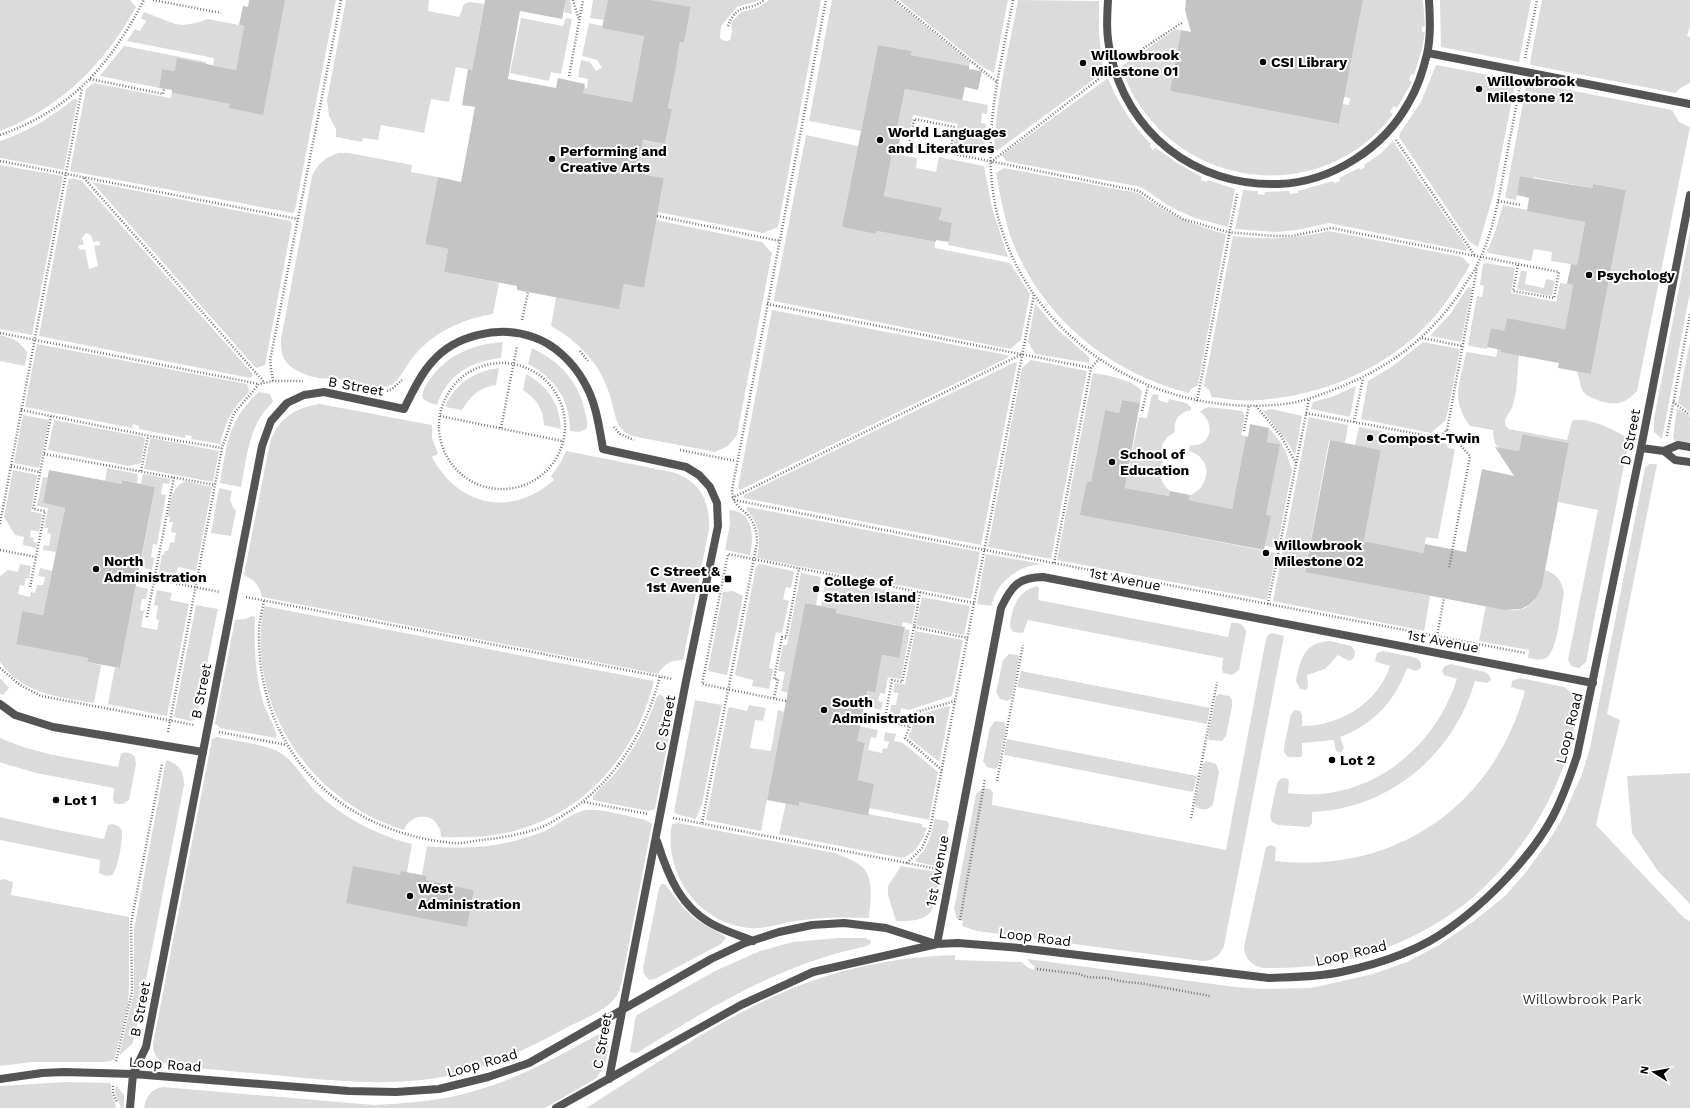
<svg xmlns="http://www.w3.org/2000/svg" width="1690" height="1108" viewBox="0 0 1690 1108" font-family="'Work Sans',sans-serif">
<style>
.green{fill:#dbdbdb;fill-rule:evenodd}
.building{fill:#c4c4c4}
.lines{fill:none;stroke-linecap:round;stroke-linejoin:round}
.path{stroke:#767676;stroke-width:2.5;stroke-dasharray:1 2;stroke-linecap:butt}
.lane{stroke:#545454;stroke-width:8}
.street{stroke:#545454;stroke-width:8}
.poi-dot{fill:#000;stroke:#fff;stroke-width:1.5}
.labels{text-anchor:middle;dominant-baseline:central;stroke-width:4;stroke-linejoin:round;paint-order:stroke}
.poi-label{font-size:14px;font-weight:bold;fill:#000;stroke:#fff;text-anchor:start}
.street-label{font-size:14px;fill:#000;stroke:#fff}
.park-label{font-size:14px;fill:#323232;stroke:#fff}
</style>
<rect width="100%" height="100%" fill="#fff"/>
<path class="green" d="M0 0H130L136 7C105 63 61 108 0 131Z
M285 0H336L295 210 293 213 70 171 86 89 94 83 170 98 172 93 230 104 229 108Z
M346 0H429L428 11 459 17 464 4 470 2 484 4 472 70 456 67 449 102 431 99 424 133 381 125 378 140 363 138 362 142 336 137V129L329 116 327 100Z
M566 0H570L572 14 564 12Z
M593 0H617L616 2 608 1 604 20 590 18Z
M651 0H760L737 7 721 26 720 38C723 41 726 42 730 40L732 31 731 23 741 12 757 8 769 0H821L778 227 763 233 658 212 664 178 636 173 642 144 640 140 665 144 672 109 668 108 680 42 684 43 691 8Z
M832 0H893L970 62 969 66 911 55 912 51 878 45 861 131 809 121Z
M899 0H1008L994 73 981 66Z
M1018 0 1099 1V35L1103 67 1101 74 994 153C995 101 1009 50 1018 0Z
M1363 0H1423L1425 26 1422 27V32H1425L1422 49 1414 75 1411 74 1409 80 1412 82 1397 108 1394 106 1390 112 1393 114C1334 195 1213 195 1150 119 1137 103 1126 86 1122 66L1176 29 1181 30 1170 91 1339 124 1343 104 1349 105 1350 98 1344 97Z
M1440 0H1531L1519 62 1441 47Z
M1542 0H1690V26L1687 36 1690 37V83L1682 87 1675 93 1531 65 1530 62Z
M144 12 175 24 183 25 196 23 208 19 244 26 236 70 213 65 214 58 127 41 135 29 140 31 146 21 141 18Z
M521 18 563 26 565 20 567 18 572 19 561 74 551 72 549 81 510 73Z
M589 23 644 36 632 102 583 93 584 87 587 88 588 79 578 77 581 60 590 62 596 71 602 68 597 60 582 56Z
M124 46 206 62V64L175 71 162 69 159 88 100 76Z
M1436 65 1516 80 1493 196 1478 247 1469 241 1399 137 1400 133 1421 102Z
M1108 78C1118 103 1132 125 1151 144L1150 146 1153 150 1156 148 1177 163 1202 177 1201 180 1206 182 1208 180 1235 189 1228 227 1195 218 1179 211 1166 204 1141 187 1006 161 1002 155Z
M1527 82 1672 110 1679 122 1690 127 1637 391C1623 406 1613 406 1595 399 1590 397 1585 395 1582 390 1580 384 1579 377 1577 371L1591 374 1626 190 1593 184 1592 188 1533 177 1532 184H1530L1531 178 1521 176 1516 200 1505 198Z
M905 89 988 105 987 114 982 113 981 123 986 124 984 154 953 149 958 124 913 115 909 135 896 133Z
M74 99H77V101L64 170 0 158V141C27 132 52 117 74 99Z
M806 135 858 146 843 227 876 234 877 231 935 242V248L1010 263 1030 294 1021 340 1010 349 774 301V299Z
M1393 141 1467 248 1466 251 1329 223 1297 230 1277 232 1235 229 1243 190 1258 191V194L1264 195 1265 192 1289 191 1290 194 1298 193V191L1333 181 1334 183 1340 181 1339 178 1359 168 1360 170 1365 167 1364 165 1380 154Z
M339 153H349L412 165 411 172 438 177 425 244 448 249 444 272 499 283 493 314C463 319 433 332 414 356 406 365 401 379 391 385 378 392 349 380 334 378 329 378 324 379 319 378 310 377 294 371 288 364 281 357 281 348 281 339L312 176C318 163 326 157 339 153Z
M892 153 917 158 916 168 936 172 939 157 984 166 992 208 1008 257 948 245 952 223 942 221 939 222 941 208 884 196Z
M0 165 63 176 32 335 0 329Z
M1004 168 1138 193C1165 213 1194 226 1226 234L1198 385 1191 389 1189 393C1109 373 1040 316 1011 238 1004 217 1000 195 996 173Z
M69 178 81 180 252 373 253 376 250 378 39 336ZM86 233 91 235 93 242 99 241 100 245 94 246 98 266 89 269 85 249 80 250 78 246 84 244 82 238Z
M92 182 291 221 292 224 265 365 256 368Z
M1503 205 1585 222 1577 265 1551 261 1552 252 1534 249 1531 261 1489 253 1487 251 1494 235Z
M656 220 762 242 772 253 737 435 728 446 715 452 637 437C616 432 617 420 612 403 609 390 603 377 596 366 584 349 569 336 551 326L557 292 619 308 624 284 644 288Z
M1329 231 1462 257 1470 265C1460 282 1449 299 1436 315 1392 366 1327 395 1260 400 1244 402 1228 399 1212 397L1209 390 1204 386 1233 236C1270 240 1293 239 1329 231Z
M1690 231V292L1662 439 1654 432V419Z
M1486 263 1515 268 1511 293 1556 302 1560 283 1573 285 1565 329 1507 318 1504 332 1491 328 1487 349 1469 346 1468 344 1477 296 1482 297 1484 286 1480 285 1483 264Z
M1521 270 1527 272 1525 284 1544 288 1546 279 1555 281 1552 296 1517 289Z
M1468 287 1472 288 1461 342 1430 336 1451 313Z
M1035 303 1056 328 1090 358 1089 363 1035 354 1028 342Z
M772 310 1007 355 1009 357 740 490 738 487Z
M0 335C13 338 19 341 27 352L25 366 0 361Z
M1690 341V412L1678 403Z
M503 342 501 358C470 361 447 375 437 405L430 403 423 399C421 392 426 385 430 379 448 354 474 344 503 342Z
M1423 342 1460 349 1446 420 1431 433 1361 419 1368 381 1393 366Z
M1499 343 1502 344 1500 352 1519 355C1517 372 1518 388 1513 405 1511 413 1499 421 1509 429L1567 440 1572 421C1585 415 1618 431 1629 439L1586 662 1579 668 1571 666 1568 660 1598 510 1558 502 1569 443 1522 434 1519 451C1500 448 1494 452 1493 430L1470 426C1450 399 1460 383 1466 353L1467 352 1496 357Z
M37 344 247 384 249 392C233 407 225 423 220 444L191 439 192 436 186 435 185 438 139 429V426L133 424 132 428 25 407Z
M532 348C559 361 579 381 585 412 586 417 589 424 586 429L579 432 570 431C570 401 556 378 528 364Z
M1031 360 1087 371 1051 559 988 547 1022 368Z
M1015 362 1017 363 981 545 744 498V495Z
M499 368 496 385C479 388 471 395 462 410L445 407C455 384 474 371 499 368Z
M1093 373C1107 375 1133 380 1142 391L1140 403 1122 400 1119 413 1105 410 1091 482 1087 481 1081 515 1276 553 1267 600 1057 560Z
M526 374C548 386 560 404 561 429L544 425C543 409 537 399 523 390Z
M1356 386 1350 417 1311 409 1313 402 1334 396Z
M259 392 270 394 273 402C249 424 247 456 241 487L220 483C227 444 228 420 259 392Z
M1153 394 1159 395 1158 400 1168 403 1169 399 1186 403 1191 407V410C1179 412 1173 421 1175 432L1167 437 1162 445 1166 456C1157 468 1158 481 1170 491L1169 496 1125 488 1139 417 1147 418 1151 398Z
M320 404 432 425V438L438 454 432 457C458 506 511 518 554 480L551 476 561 462 566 451 672 472C700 481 710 500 709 529L683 660C671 660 665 663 658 674L262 597C260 585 254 580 244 575L270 442C278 419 296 407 320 404Z
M1209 407 1242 411 1245 416 1241 435 1246 436 1232 509 1189 500 1190 495C1211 486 1213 458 1189 451L1190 445C1210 448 1217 424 1200 412L1203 409Z
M1677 408 1690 417V442L1675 441 1673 438Z
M1272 409 1302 416 1295 456 1288 443 1263 411Z
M23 415 49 420 39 468 14 463Z
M1309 417 1348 425 1345 443 1329 440 1305 571 1430 596 1424 631 1273 601Z
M54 420 143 437 145 439 141 463 129 466 48 450Z
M1359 427 1447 444 1448 448 1455 449 1438 539 1426 537 1423 553 1364 541 1381 450 1355 445Z
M1269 428 1281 443 1286 452 1292 470 1277 548 1265 546 1266 515 1279 444 1263 441 1267 439Z
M151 438 219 451 213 482 144 469 150 440Z
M1649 464H1657L1607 714 1620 720 1596 825 1684 918 1690 921V1108H586C646 1071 704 1029 768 999 827 971 890 957 955 955V960L1022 962 1027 967 1034 970 1035 966 1031 964 1027 959 1235 987 1263 989 1311 988 1373 974 1407 962 1439 945 1474 921 1505 896 1526 872 1548 842 1562 819 1582 774 1590 748 1645 468Z
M107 468 138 474 137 483 123 480 122 484 105 481Z
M13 470 37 475 31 511 43 514 39 532 31 530 30 537 34 538 33 542 37 543 36 548 23 545 24 537 15 535 4 517Z
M143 474 170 479 169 484 163 483 161 494 166 495 157 545 153 544 151 557 154 558 152 570 140 567 155 487 141 484Z
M43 477 48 478 43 503 65 508 56 552 43 550 44 545 49 546 51 534 47 533 48 528H44L48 508 37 506Z
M185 481 212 487 196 571 178 567 176 573 159 572 162 555H164L165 551H168L170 542 174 543 176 533 171 532 173 522H169L170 517H168C170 503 171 488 185 481Z
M219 488 232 491 230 500 234 509 236 510 231 536 211 533Z
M748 507 980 552 971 599 757 558C761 538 760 524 746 509Z
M729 510C754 511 754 537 750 555L725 550 730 524Z
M986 554 1048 565C1028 562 1007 574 997 591 994 596 993 602 991 606L977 604Z
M20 564 31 566 29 579 26 578 24 586 20 585 18 594 30 597 31 592 35 593 37 585H43L45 577 38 576 40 568 52 571 43 615 22 611 16 643 88 658 87 662 101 665 94 703C59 697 22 694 0 662V576L8 570 18 572Z
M759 564 793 571 794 573 791 588 786 587 783 599 789 601 782 633 776 632 769 668 773 669 769 689 752 686 753 680 737 676 735 674 756 567Z
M1545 570C1556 574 1562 580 1564 593 1561 607 1558 651 1546 658 1540 661 1534 659 1528 658L1529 650 1479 641 1490 585 1512 589 1508 610C1535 614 1541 590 1545 570Z
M801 573 821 577 816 605 805 603 788 693 781 691 785 672 778 671 783 645H787Z
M826 578 917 596 912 624 903 622 902 626 836 613 837 609 821 606Z
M136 586 148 589 146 599H142L140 610 144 611 141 627 157 630 159 620 156 619 158 606 154 605 157 590 172 593 170 600 189 604 167 716 108 704 115 667 120 668Z
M1037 586 1039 588 1038 600 1208 633 1228 637 1231 623C1239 622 1244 624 1246 632L1239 670 1232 675 1223 673 1222 669 1223 658 1028 620 1023 633 1013 632C1009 628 1010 624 1011 618 1014 602 1020 591 1037 586Z
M733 591 743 596 727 675 708 671 723 592Z
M922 597 970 606 964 635 916 625Z
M196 605 218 609 196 719 191 721 174 717Z
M264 606 654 681C637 752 587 812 514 831 490 837 466 838 441 837 441 835 441 830 439 828 432 811 410 814 404 830 309 801 245 704 264 606Z
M252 616 255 617C254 647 255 678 265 708 268 714 279 734 276 738L220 728 215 723 235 620 245 619Z
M905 629 910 630 901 679 888 677 885 694 880 693 878 701 883 702 881 710 863 706 866 691 874 693 882 655 898 658Z
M915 631 963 640 952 696 909 710 901 708 900 715 890 713 891 705H896L898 693 893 692 895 683 905 684Z
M1272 633 1284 636 1224 946C1220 956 1213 961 1202 961L977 931 962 926 963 921 957 919 954 909 976 794 983 788 990 789 993 792 992 805 1226 850 1266 639 1268 635Z
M1330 641 1351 646 1355 651 1354 658 1349 661 1338 655 1325 669 1307 675 1308 687 1306 690 1300 689 1296 681C1300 660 1304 642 1330 641Z
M1383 651 1413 657 1418 659 1421 663V668L1416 671 1407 668C1395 701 1373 725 1340 737L1344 748 1341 753 1336 751 1334 740 1302 743V755L1301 757H1288L1284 752V747L1291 714 1295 710 1300 711 1302 715V726C1340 726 1378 703 1390 666L1377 662 1375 660 1377 653Z
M1009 654 1018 655 1019 659 1011 699 1007 701 1000 699 996 692 1003 660Z
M1451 664 1485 672 1489 675 1491 680 1487 683 1475 681C1454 754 1390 809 1312 812V823L1309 827 1278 825 1272 822 1270 816 1277 783 1280 779 1286 778 1289 780 1288 793C1366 804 1434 751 1457 679L1444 675 1442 671 1445 666Z
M1021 671 1210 708 1207 724 1017 687Z
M0 678 9 688 3 695 0 694Z
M1520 678 1564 687C1583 698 1576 718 1572 736 1558 799 1519 858 1470 900 1450 916 1427 930 1403 941 1364 959 1320 968 1277 968 1270 968 1262 969 1256 966 1249 963 1244 954 1244 947L1266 847 1270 845 1276 847 1275 861C1394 874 1493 808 1525 691L1511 687 1512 681Z
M660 694 669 702 675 705 655 809 648 811 593 800C592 793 607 783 612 777 633 752 646 728 657 697Z
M1219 694 1229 696 1232 700V706L1226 736 1222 741 1209 740 1208 736 1216 697Z
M695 700 722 705 702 804 696 819 679 815 674 812Z
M749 705 766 708 763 721 755 720 750 748 771 751 778 710 784 712 761 831 706 820 728 709 730 707 747 711Z
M948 706 950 707 940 760 938 761 908 737 912 729V717Z
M995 721 1004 722 1006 727 998 767 994 769 987 767 983 761 990 728Z
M859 726 878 730 876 738 871 737 868 750 882 753 883 748 887 749 889 742 884 741 885 732 896 734 894 741 903 743 938 772 929 820 869 808 874 784 858 780 865 743 856 741Z
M217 737C235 741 264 744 279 752 290 757 305 780 314 790 340 816 376 835 412 844L407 872 467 926 474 890 426 880 427 876 422 875 427 846C470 850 504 847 545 831 557 825 573 812 586 810 601 808 630 817 646 820L652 824 623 975C622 982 620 989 617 995 609 1010 579 1021 564 1029 531 1047 498 1063 461 1073 406 1087 349 1082 293 1077 254 1073 215 1070 176 1066 162 1064 153 1059 153 1044L212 739Z
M0 738C37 755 79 759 118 767L121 754C126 751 131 753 135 757L136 764 129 800 123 804H115L113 799 114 788 36 773 2 763 0 762Z
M1007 739 1197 776 1193 792 1004 755Z
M166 760C179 764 184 771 184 785L135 1036 132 1044 119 1056 134 992V929Z
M1206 761 1216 764 1219 772 1213 804C1209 811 1202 810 1196 807L1195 803 1203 764Z
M1690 773V904L1658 871 1632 833 1627 776Z
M799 802 868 816V814L922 824V827L927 828C922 841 916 854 902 858L779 834 786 803 798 806Z
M0 817 48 828 104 839 108 825C113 823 119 825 122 830 123 838 118 871 112 875L106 876 99 873 100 860 0 840Z
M935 819 947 821 949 824 941 866H937L916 862 915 860C928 849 931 835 935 819Z
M678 823 835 853C844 857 854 860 861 866 875 877 870 903 869 918 845 917 820 917 796 921 780 923 764 930 748 928 697 923 663 872 672 824Z
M901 866 936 872 940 875C933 910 937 922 896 921L888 895V886Z
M3 879 13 882 11 895 129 917V985L128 1005 114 1060 105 1062H32L0 1066V880Z
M661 884H664L666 885C676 899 686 913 700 922 706 926 724 934 726 938L721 944 655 979 649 980 644 974 643 968 659 888Z
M838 938H866L871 941V943L867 946C780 964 712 1006 637 1053L630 1052 635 1020 637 1015 715 971 760 951 793 942Z
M604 1034 607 1036C612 1048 604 1070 595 1079L545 1108H144C146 1096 151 1089 163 1087L374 1105C407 1103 442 1101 474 1091 518 1079 557 1057 597 1035Z
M66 1082 111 1083C110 1097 115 1097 116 1108H0V1086Z
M116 1085 124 1095V1108H121L115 1092Z"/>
<path class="building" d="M249 0H285L263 115 229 108 230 104 172 93V90L159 88 162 69 175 71 177 58 236 70 244 26 239 25 243 6 248 7Z
M485 0H566L562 19 520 11 508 79 556 88 558 78 585 84 583 93 632 102 644 36 602 28 608 0H651L691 7 684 43 680 42 676 66 668 108 672 109 665 144 643 140 636 173 664 178 644 288 624 284 619 309 517 290V286L444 272 448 249 425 244 438 177 461 182 475 107 462 105 468 69 472 70Z
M1186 0H1363L1339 124 1170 91 1181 30 1191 32 1185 10Z
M878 45 912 51 911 55 969 66V69L982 71 978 90 965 87 962 100 905 89 896 133 901 134 897 154 892 153 884 196 942 208 939 220 952 223 949 242 936 240V242L877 231 876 234 842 227Z
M1520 176 1592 188 1593 184 1626 190 1591 374 1558 368 1559 363 1500 352 1501 350 1487 347 1491 328 1504 331 1507 318 1565 329 1573 285 1567 284 1571 264 1577 265 1585 222 1527 211 1529 198 1517 195Z
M1122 400 1140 403 1125 488 1169 496 1170 491 1190 495 1189 500 1232 509 1246 436 1248 437 1250 424 1269 428 1267 442 1280 444 1266 515 1271 516 1264 550 1080 515 1087 481 1091 482 1105 410 1119 413Z
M1522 434 1569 443 1542 586 1536 598 1529 605 1521 609 1505 610 1305 572 1330 440 1381 450 1364 541 1423 553 1425 544 1466 552 1482 469 1514 476 1495 447 1519 451Z
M49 470 122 484V480L155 487 120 668 87 662 88 658 16 644 22 611 43 615 65 508 43 503Z
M805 603 837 609 836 613 905 627 899 658 882 655 875 693 867 691 857 741 865 743 858 780 874 784 868 816 799 802V806L767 800Z
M353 866 400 875 401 871 427 876 426 880 474 890 467 927 346 903Z"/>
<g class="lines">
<path class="path" d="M153 0 221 13
M573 0 579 20
M895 0 997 82
M1013 0C1000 69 981 139 996 209 1026 339 1154 419 1284 404 1303 402 1320 395 1338 388 1390 367 1429 338 1461 291 1466 282 1473 274 1477 265 1492 236 1498 202 1504 171 1509 142 1515 114 1520 85
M728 26C738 0 749 13 764 0
M1525 58 1537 0
M1126 60 1183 22
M569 76 583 0
M90 79 163 94 164 89
M0 135C71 110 110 65 144 0
M1396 140 1475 256
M950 153 955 127 914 119 909 145 1139 191 1159 205 1183 219 1227 232 1274 236H1292L1331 228 1559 272 1554 298 1513 291 1518 264
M0 161 298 219
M991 162 1104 75
M84 178 264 382
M1498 201 1521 205
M657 216 780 241
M767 304 1091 368
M522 320 528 292
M0 333 259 384
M1422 338 1462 346
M580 351 588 361
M439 426a63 63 0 1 1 126 0a63 63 0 1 1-126 0Z
M273 381 270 361 341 0
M387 391 392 389 402 380
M1197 401 1237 194
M1673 402 1690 415
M1256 406 1281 436 1296 463
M21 410 150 436 222 448
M1142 411 1148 386
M1306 413 1439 438 1447 430 1477 268
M440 416 562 441
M1354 422 1363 378
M614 427 620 434 634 440
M501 428 517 346
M1447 430 1470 456 1449 568
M1244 431 1249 405
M1667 436 1690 314
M680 450 736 461
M44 454 215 485
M11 466 40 472
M141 471 148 436
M732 498 1022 354
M734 500 985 550 1525 653
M0 524 82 88
M0 550 36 557
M1054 563 1091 368 1099 359
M138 576 220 592
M30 587 45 511 33 509 51 416
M920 592 914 627 968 638
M246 597 673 679
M264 601C262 611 259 622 259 632 257 750 338 832 453 843 462 844 473 841 482 840 501 838 533 833 550 823 608 792 644 739 660 676
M1268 604 1309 399
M147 617 174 477
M1437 636 1444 598
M0 668 20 685 41 696 194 725
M774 698 778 679H774L782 637 786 638 799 568
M786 701 702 684 728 554 974 603
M886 713 892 680 902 682 914 627
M863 718 910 726
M168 732 222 448 234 413 259 384 273 381H303
M219 732 286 745
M942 770 905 738 910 726V714L955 701
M997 781 1023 645
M584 802 648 814
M673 818 938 869
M1191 818 1217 682
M702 823 757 543C757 536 756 528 752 521 745 508 733 509 732 490L826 0
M907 863 922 848 930 830 1034 294
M960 920 985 779
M1037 969 1079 974 1087 977 1106 978 1125 982 1139 983 1210 996
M116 1061 132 992 131 923 162 764
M113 1086V1093L117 1102"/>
<path class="lane" d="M0 704 15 715 53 727 203 752"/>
<path class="street" d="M1108 0C1107 17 1106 34 1110 51 1126 133 1195 187 1279 184 1332 182 1384 148 1409 102 1418 87 1423 71 1427 54 1431 37 1430 18 1429 0
M1428 53 1690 104
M1641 448 1664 451 1678 445 1690 447
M1664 451 1675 460 1690 462
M657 841C668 876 681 909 716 926 728 932 741 936 753 941
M937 944 1001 608C1011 587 1018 577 1043 577L1593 683
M0 1079 42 1073 64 1072 133 1074 349 1091 396 1092 439 1089 488 1077 529 1063 711 959 745 943 779 932 812 925 844 923 886 928 936 944
M130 1108 133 1074 146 1047 262 446 271 421 287 403 304 395 324 392 404 409C412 393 420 375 432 362 455 335 499 325 533 337 554 344 573 362 584 382 596 402 599 426 603 449L686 467 699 475 710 487 717 503 718 526 686 681 609 1079
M556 1108 741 1005 813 972 937 944 958 943 1020 948 1269 978C1293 977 1318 977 1341 972 1379 964 1419 951 1450 928 1467 916 1483 902 1498 887 1519 866 1538 844 1552 818 1563 798 1570 777 1577 756L1641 448 1690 195"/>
</g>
<g class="poi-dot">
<circle cx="1263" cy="62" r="4"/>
<circle cx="1083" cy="63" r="4"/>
<circle cx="1479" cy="89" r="4"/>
<circle cx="880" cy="140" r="4"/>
<circle cx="552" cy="159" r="4"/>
<circle cx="1589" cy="275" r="4"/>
<circle cx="1370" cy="438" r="4"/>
<circle cx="1112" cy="462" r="4"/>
<circle cx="1266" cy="553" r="4"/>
<circle cx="96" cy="569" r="4"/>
<rect x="724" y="575" width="8" height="8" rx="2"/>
<circle cx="816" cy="589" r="4"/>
<circle cx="824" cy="710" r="4"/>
<circle cx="1332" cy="760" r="4"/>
<circle cx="56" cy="800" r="4"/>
<circle cx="410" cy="896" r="4"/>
</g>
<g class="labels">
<g class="poi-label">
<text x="1091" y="55">Willowbrook<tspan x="1091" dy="16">Milestone 01</tspan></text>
<text x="1271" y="62">CSI Library</text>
<text x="1487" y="81">Willowbrook<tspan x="1487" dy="16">Milestone 12</tspan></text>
<text x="888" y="132">World Languages<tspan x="888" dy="16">and Literatures</tspan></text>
<text x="560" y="151">Performing and<tspan x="560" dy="16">Creative Arts</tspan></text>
<text x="1597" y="275">Psychology</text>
<text x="1378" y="438">Compost-Twin</text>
<text x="1120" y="454">School of<tspan x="1120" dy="16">Education</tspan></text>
<text x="1274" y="545">Willowbrook<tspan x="1274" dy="16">Milestone 02</tspan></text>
<text x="104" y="561">North<tspan x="104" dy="16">Administration</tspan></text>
<text x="720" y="571" text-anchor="end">C Street &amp;<tspan x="720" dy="16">1st Avenue</tspan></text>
<text x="824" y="581">College of<tspan x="824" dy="16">Staten Island</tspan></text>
<text x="832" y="702">South<tspan x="832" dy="16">Administration</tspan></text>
<text x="1340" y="760">Lot 2</text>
<text x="64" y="800">Lot 1</text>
<text x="418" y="888">West<tspan x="418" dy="16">Administration</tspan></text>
</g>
<g class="street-label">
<text transform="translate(356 386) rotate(10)">B Street</text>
<text transform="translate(1630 437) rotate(-79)">D Street</text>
<text transform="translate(1125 579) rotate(11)">1st Avenue</text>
<text transform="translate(1443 641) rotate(11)">1st Avenue</text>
<text transform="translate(201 691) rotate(-79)">B Street</text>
<text transform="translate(665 723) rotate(-79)">C Street</text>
<text transform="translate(1569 728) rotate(-76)">Loop Road</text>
<text transform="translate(937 871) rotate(-79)">1st Avenue</text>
<text transform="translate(1035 937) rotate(7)">Loop Road</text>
<text transform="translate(1351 953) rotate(-13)">Loop Road</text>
<text transform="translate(140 1009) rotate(-79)">B Street</text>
<text transform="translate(602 1041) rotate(-80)">C Street</text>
<text transform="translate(482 1063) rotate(-16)">Loop Road</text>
<text transform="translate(165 1064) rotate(4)">Loop Road</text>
</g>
<g class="park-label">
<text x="1582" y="999">Willowbrook Park</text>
</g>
</g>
<g transform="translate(1654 1072) rotate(281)" stroke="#ffffff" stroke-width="3" paint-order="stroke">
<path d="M0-3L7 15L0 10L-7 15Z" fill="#000000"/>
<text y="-6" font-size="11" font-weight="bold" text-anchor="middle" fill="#000000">N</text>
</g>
</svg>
